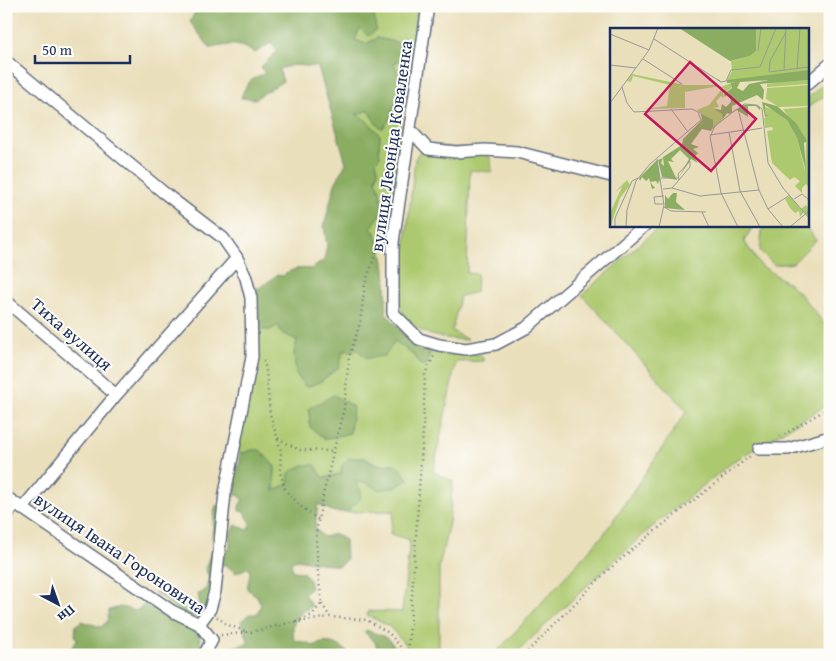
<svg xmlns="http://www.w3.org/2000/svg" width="836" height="661" viewBox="0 0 836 661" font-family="'Gentium Book Plus',serif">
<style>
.green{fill:#adc96f;stroke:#647c66}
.forest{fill:#8aad62;stroke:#526e60}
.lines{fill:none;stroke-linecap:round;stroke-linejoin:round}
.street-casing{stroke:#636d7f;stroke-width:14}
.path{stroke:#636d7f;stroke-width:2.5;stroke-dasharray:1 4;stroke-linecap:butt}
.street{stroke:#fff;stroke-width:11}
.labels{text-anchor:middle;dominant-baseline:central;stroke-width:4;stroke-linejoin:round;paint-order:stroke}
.street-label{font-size:18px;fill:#1b2f5e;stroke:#fdfcf7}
.inset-road{fill:none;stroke:#979996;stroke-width:1}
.view{fill:#c2185b;fill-opacity:0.15;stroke:#c2185b;stroke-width:2.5}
.inset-edge{fill:none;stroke:#1b2f5e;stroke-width:2.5}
</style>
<rect width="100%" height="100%" fill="#fdfcf7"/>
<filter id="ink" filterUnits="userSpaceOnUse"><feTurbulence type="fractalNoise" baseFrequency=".02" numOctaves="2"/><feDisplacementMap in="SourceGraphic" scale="10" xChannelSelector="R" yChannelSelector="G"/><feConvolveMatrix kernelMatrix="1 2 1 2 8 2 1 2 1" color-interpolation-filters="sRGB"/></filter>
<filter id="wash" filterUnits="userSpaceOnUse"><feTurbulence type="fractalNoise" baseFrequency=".0096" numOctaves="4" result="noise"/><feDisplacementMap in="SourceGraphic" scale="20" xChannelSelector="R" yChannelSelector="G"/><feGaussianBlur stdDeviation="1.12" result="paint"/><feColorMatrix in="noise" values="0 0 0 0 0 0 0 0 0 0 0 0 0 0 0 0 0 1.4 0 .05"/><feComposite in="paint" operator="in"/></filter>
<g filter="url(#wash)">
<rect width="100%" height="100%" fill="#eadfbb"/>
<path class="green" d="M373 6H418L413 38 412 64 401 125 389 235 388 238 379 242 376 234 371 228 380 190 376 180 378 170 376 161 380 157 379 148 380 135 367 121 356 114 370 110 382 129 391 118 393 107 403 85 394 63 399 43 377 38 366 44 355 40 360 27 376 30Z
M830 78V92L807 108V99Z
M423 145 485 150 491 160 492 172 470 170 467 273 477 274 476 292 460 296 452 331 468 340C440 339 408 334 399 304L415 159Z
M661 225H752L753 226 744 241 760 265 791 285 802 296 830 331V403L734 461 652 527 591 582 514 655H494L604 534 687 411 582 295Z
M766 225H804L816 240 793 263 774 265 760 251 762 230Z
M279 324 290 337 297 340 294 354 358 350 395 341 426 365 430 352 481 355 484 361 456 362 433 472 453 481 449 523 439 567V653L440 655H414L390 627 367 615 369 611 402 612 410 540 390 534 394 511 347 512 360 499 354 482H365L379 490 396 487 408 479 395 464C383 465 375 466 365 458L341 474 289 484 274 491 275 466 252 450 240 454 239 443 252 326Z"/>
<path class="forest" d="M198 6H373L376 30 368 36 360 28 355 40 366 44 377 38 399 43 406 58 394 63 403 85 401 101 393 107 391 118 382 129 373 119 370 110 356 114 367 121 380 135 379 148 380 157 376 161 378 170 376 180 380 190 383 211 371 228C387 246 387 290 386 313L399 328 419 342 430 352 426 365H420L415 356 395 341 385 356 367 358 358 350 343 351 339 367 320 382 306 387 296 374 294 354 297 340 280 332 279 325 270 330H256L255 288H260L277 275 283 276C291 268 301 268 312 269L324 260 327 246 324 226 335 184 346 163 318 67 293 65 279 69 283 81 255 99 241 98C245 85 251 77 265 74L261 67 277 51 271 43 255 53C234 41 232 45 210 48L190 22Z
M334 395 353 407 350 433 325 439 310 427 309 408Z
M252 450H260L275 467 274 491 288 484 289 473 303 465H315L324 478 341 474 342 465 349 458H365L372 464 381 465 395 464 403 471 408 479 396 487 379 490 365 482H355L361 490 360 499 347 512H334L318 504 315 528 324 537 335 534 345 540 346 560 338 566 296 559 291 564 293 571 303 572 309 580 311 588 304 594 312 606C297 614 290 622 294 640L307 643 313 646C328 639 339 643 350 655H226L224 649 249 643 241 621 249 614H257L261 605 257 596 247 589 250 574 249 567 236 573 226 565 216 564 210 605 198 618 181 613 154 592C162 594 169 597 176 601 184 607 183 609 193 611L200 605 198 594 206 589 209 577 205 568 214 546 212 536 215 508 217 504 220 509 219 547 230 550V534L236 525 248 530 251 523 244 512 239 511V506L243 499 238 495H233L232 490 240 462V454Z
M152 603C173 614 208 624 200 655H77L72 648 77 639 75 635 76 625 82 621 101 627 107 622 109 610 121 607 136 611 144 605Z
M366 630 385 637 394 645 391 652 394 655H380L375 642 365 633Z"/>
</g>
<g filter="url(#ink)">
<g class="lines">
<defs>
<path id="street" d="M428 6 393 242V313L419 339 439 345 466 349 496 344 526 328 645 225
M6 61 163 192 223 238 237 258 246 278 251 298 252 357 225 493 215 591 210 609 199 624
M807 84 830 64
M410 130 428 149 456 152 485 150 517 152 611 176
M6 301 116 395
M759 449H788L830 437
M6 497 172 611 199 624 212 640 204 655
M22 509 116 395 237 258
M6 516 15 504"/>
</defs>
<use href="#street" class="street-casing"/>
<path class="path" d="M263 361 266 369 270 414 281 451 280 472 285 489 300 506 319 520
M780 437 830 407
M278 438 299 450 334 451
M322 604 330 617
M217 617 228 625 245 631
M296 622 312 615 322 603 318 574 316 534 322 499 344 408 349 357 360 323 365 284 377 249 382 245
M221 635 251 632 285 624 330 617 367 620 389 633 407 655
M408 655 423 432 425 374 434 356
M524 655 607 571 646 538 750 456"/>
<use href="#street" class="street"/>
</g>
</g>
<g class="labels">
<g class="street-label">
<text transform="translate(391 146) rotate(-82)">вулиця Леоніда Коваленка</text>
<text transform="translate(72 334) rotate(41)">Тиха вулиця</text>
<text transform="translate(120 553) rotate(34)">вулиця Івана Гороновича</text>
</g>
</g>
<g transform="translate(610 28)">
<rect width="199" height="199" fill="#eadfbb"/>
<path d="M146 0H199V45L116 54 122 43 121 33 140 28 146 23ZM22 46 75 57H108L111 59 121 55 123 58 114 66V60H112L114 70 111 68 106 73 109 79 102 80 113 86V91L103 101 87 82 99 77 111 62 109 58 75 64V80L34 81 57 78 60 57 23 48 21 54 17 53ZM199 52V56L157 59V56L169 54ZM199 57V78L169 79 156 71 157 60ZM153 78 170 85 177 92 187 110 195 143 196 112 173 81 199 79V159L196 156 192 160V165L185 158 190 153 184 149 180 152 162 135 157 103 163 102 162 99 155 100 154 90 160 88 155 86ZM17 152 20 157 10 170 1 197 0 185 12 159 5 164ZM180 168 191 181 196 177 199 181V189L194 184 190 189 189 183 185 185 180 180 175 171Z" fill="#adc96f"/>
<path d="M69 0H146V23L140 28 120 33ZM199 42V52L150 56 154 62 153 72 147 67 122 78V84L133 77H146L150 79V82L146 78H138V89L127 82 119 86 117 85 113 91 112 86 102 80 111 82 112 76 116 79 121 74 119 65 115 69 114 66 122 60 121 55 130 54 127 60 133 63 139 56 159 52 117 55V52ZM152 74 167 78 186 95 197 113 194 115 196 143 187 110 177 92 155 77V86L160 88 155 89ZM91 86 103 92V100L101 103 92 101 81 116 89 119 83 121 88 125 84 129 88 135 81 131 69 149 79 131 70 122 61 131 64 134 58 133 67 152 52 149 48 132 53 130 51 135 54 138 53 129 72 117 73 111 92 92ZM47 132 51 156 49 152 48 156 46 153 40 154 45 160 42 161 39 150 36 153 32 149 30 153 29 150ZM63 165H67L66 174 75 182 55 180V167L58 171Z" fill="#8aad62"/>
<path class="inset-road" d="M176 4 160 33 159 44 199 39M0 6 39 22M44 11 111 54 107 51M148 23 151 0M33 31 72 56M0 37 26 40M187 41 190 0M174 42 176 0M111 54 116 53 121 42 150 39 166 0M0 75 12 59M61 81 78 104M127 81 105 98 100 109 111 165 128 199M134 103 152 100M119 104 130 163 150 199M100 107 134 102M47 131 54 177 49 199M51 150H69M62 160 69 152 68 146 80 133V139L69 152M53 161 62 160 90 168 149 162M54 168 44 169 45 176H54M184 171 192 166 199 172M54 179 61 183 96 184M158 181 180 167M92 184 99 199M5 199V190L22 153 28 150M16 199 17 182 26 153 40 136 91 92 88 84 82 81 24 84 17 75 12 59 39 22 48 0M173 199 158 181 149 162 128 81 134 76 147 77 152 81 158 135 173 160 199 190M180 199 199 183"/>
<path class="view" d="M80 34 146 91 101 143 35 86Z"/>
<rect width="199" height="199" class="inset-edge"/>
</g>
<rect width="836" height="661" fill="none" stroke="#fdfcf7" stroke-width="25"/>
<g transform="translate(58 604) rotate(139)" stroke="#fdfcf7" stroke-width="4" paint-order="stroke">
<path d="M0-4L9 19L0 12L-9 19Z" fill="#1b2f5e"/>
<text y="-8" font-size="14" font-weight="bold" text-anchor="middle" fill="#1b2f5e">Пн</text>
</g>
<path d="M35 55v8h95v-8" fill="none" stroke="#1b2f5e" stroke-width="2.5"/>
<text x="42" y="55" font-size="15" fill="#1b2f5e" stroke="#fdfcf7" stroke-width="4" paint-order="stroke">50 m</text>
</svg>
